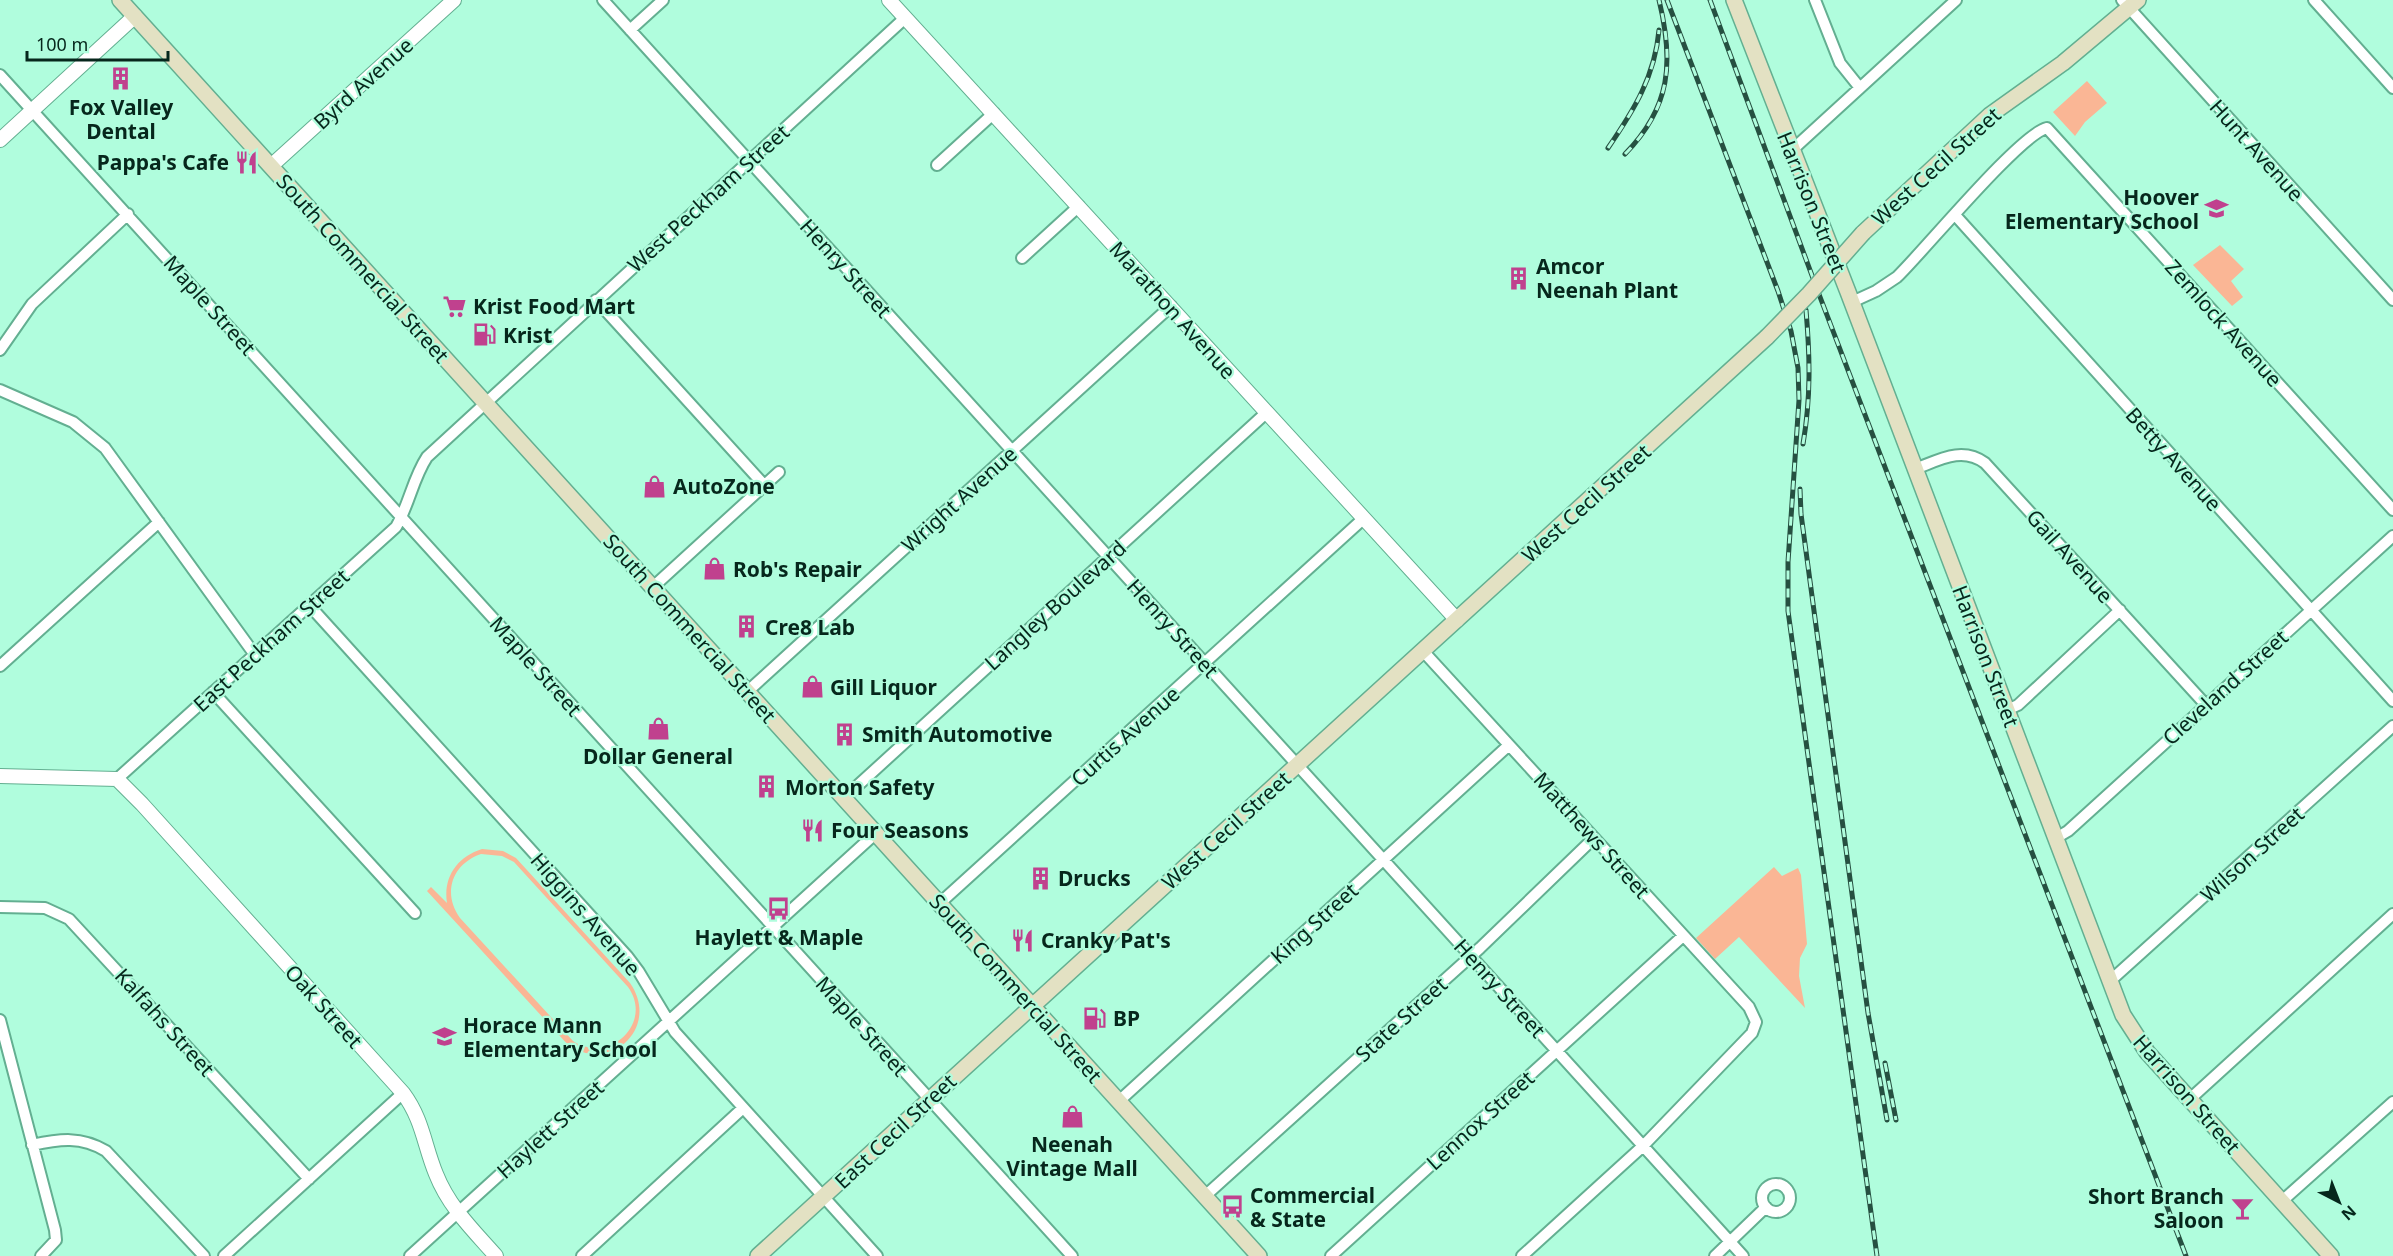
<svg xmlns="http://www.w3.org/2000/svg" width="2393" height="1256" viewBox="0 0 2393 1256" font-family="'Noto Sans',sans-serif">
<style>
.green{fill:#fab695;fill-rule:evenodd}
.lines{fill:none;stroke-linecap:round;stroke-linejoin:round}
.minor-casing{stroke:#63af91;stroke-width:14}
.tertiary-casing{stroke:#63af91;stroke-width:16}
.secondary-casing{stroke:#63af91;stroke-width:18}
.minor{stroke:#fff;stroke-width:10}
.tertiary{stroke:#fff;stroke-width:14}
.secondary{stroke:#e3e1c3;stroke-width:15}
.rail-casing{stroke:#265041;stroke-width:5}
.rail{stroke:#b0fddd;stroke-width:3;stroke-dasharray:9;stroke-linecap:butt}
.secondary-bridge-casing{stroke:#63af91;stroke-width:18;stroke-linecap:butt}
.secondary-bridge{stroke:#e3e1c3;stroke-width:15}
.labels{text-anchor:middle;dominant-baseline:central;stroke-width:4.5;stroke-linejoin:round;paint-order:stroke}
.street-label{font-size:21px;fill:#06271c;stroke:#b0fddd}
.poi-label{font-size:21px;font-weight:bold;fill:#06271c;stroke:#b0fddd;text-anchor:start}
</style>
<rect width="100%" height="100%" fill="#b0fddd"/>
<path class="green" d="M2087 81 2107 103 2085 122 2075 136 2053 112Z
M2220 245 2244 269 2231 281 2243 297 2232 306 2193 265Z
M482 849 503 851 516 858 630 983C660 1026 613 1073 569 1046L427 891 431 887 447 903C443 877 457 857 482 849ZM481 854 502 856 514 862 628 987C654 1023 609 1065 573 1041L460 918C442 893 452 864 481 854Z
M1774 867 1782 876 1798 868 1801 875 1807 944 1800 958 1799 976 1805 1008 1739 937 1715 959 1696 938Z"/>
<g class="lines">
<defs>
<path id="minor" d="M603 0 1743 1256
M1815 0 1840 63 1860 88
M2122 0 2393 300
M2314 0 2393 88
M630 30 663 0
M0 75 1072 1256
M1791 151 1956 0
M937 165 994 113
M1955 215 2393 701
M1022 258 1079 206
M596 300 765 486
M1852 302 1876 291 1897 277C1924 251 2020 134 2047 128L2393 510
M0 350 32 304 128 214
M0 390 73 422 105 448 255 655
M1915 469C1939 460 1962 446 1985 463L2205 704
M653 587 779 472
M309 605 627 956 639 972 675 1032 877 1256
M1423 651 1749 1007 1756 1022 1752 1033 1643 1146 1522 1256
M0 666 159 522
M748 691 1171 306
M213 692 415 913
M2007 710 2018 705 2120 610
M117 779 396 527C409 505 413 478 427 457L905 18
M844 798 1266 413
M2056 838 2068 831 2393 536
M940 903 1363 519
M0 907 45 908 69 919 309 1179
M2110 981 2393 726
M0 1020 55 1230 56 1240 41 1256
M2190 1099 2393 914
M1119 1101 1509 745
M32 1145C60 1139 81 1136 106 1151L204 1256
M1762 1198a14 14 0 1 1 28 0a14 14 0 1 1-28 0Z
M1205 1196 1480 948 1594 838
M2282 1201 2393 1102
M224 1256 403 1093
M410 1256 876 833
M582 1256 743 1108
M1331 1256 1683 936
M1715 1256 1766 1207"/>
<path id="tertiary" d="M889 0 1457 620
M0 140 135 16
M271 166 454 0
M0 776 117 779 142 804 403 1093C423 1120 424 1145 436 1174 449 1207 473 1230 496 1256"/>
<path id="secondary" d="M120 0 1259 1256
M1734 0 1848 292 2123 1015 2147 1052 2331 1256
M1863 233 1990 115 2063 63 2138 0
M758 1256 1767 337"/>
</defs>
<use href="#minor" class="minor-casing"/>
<use href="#tertiary" class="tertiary-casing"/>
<use href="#secondary" class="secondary-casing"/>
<use href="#minor" class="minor"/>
<use href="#tertiary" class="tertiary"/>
<use href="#secondary" class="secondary"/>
<defs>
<path id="rail" d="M1667 0 1778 291 1791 331 1798 368 1799 400 1788 562V611L1877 1256
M1710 0 1817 289 2186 1256
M1608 148C1634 110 1655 76 1659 30
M1625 154C1671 107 1674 62 1659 0
M1803 444C1811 397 1810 357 1806 310
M1800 489 1801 514 1868 1013 1887 1120
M1885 1063 1896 1120"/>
</defs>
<use href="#rail" class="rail-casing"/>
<use href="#rail" class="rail"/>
<defs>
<path id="secondary-bridge" d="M1767 337 1809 294 1863 233"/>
</defs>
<use href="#secondary-bridge" class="secondary-bridge-casing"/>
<use href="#secondary-bridge" class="secondary-bridge"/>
</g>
<defs>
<symbol id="building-bare" viewBox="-9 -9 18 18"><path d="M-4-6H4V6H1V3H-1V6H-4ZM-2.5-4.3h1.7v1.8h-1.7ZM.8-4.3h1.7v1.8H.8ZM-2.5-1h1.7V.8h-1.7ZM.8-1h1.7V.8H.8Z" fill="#c0418e" stroke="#b0fddd" stroke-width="2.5" paint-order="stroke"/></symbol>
<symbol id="restaurant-bare" viewBox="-9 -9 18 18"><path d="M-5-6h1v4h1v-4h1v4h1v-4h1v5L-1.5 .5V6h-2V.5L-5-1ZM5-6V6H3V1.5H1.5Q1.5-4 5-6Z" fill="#c0418e" stroke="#b0fddd" stroke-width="2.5" paint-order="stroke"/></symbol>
<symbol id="school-bare" viewBox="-9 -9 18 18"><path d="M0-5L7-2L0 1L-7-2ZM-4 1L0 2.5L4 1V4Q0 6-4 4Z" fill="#c0418e" stroke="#b0fddd" stroke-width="2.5" paint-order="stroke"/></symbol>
<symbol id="supermarket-bare" viewBox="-9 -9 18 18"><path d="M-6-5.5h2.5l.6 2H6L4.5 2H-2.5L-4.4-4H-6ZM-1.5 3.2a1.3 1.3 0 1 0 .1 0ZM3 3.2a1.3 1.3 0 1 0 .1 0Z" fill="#c0418e" stroke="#b0fddd" stroke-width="2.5" paint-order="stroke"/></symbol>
<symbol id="fuel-bare" viewBox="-9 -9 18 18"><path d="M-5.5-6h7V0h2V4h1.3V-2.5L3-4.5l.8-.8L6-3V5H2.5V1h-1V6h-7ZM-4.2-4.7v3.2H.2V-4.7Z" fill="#c0418e" stroke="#b0fddd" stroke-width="2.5" paint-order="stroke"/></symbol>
<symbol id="shop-bare" viewBox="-9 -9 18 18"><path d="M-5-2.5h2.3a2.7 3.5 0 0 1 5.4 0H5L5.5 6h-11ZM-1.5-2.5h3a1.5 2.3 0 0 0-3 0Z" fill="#c0418e" stroke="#b0fddd" stroke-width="2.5" paint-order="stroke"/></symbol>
<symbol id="bus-bare" viewBox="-9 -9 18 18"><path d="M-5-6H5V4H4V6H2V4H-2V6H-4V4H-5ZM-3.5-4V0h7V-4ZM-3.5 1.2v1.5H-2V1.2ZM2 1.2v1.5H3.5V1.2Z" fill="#c0418e" stroke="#b0fddd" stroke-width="2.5" paint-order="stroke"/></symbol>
<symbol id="bar-bare" viewBox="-9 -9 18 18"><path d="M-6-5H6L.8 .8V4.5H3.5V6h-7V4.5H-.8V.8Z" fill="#c0418e" stroke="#b0fddd" stroke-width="2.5" paint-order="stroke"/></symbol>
</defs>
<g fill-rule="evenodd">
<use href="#building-bare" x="104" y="62" width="33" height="33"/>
<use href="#restaurant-bare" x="230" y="146" width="33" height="33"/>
<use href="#school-bare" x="2200" y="192" width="33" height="33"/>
<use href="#building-bare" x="1502" y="262" width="33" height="33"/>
<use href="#supermarket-bare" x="438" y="290" width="33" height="33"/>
<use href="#fuel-bare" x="468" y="318" width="33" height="33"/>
<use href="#shop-bare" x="638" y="470" width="33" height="33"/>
<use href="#shop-bare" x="698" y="552" width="33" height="33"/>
<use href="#building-bare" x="730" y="610" width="33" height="33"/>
<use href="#shop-bare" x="796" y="670" width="33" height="33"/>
<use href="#shop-bare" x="642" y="712" width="33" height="33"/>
<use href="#building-bare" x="828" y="718" width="33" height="33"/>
<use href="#building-bare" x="750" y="770" width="33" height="33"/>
<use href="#restaurant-bare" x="796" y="814" width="33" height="33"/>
<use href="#building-bare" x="1024" y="862" width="33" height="33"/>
<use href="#bus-bare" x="762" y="892" width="33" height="33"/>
<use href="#restaurant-bare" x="1006" y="924" width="33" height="33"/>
<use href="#fuel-bare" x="1078" y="1002" width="33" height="33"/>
<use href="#school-bare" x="428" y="1020" width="33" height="33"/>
<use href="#shop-bare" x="1056" y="1100" width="33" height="33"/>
<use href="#bus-bare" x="1216" y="1190" width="33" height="33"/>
<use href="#bar-bare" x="2226" y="1192" width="33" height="33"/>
</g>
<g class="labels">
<g class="street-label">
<text transform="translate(363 83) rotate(-42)">Byrd Avenue</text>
<text transform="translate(2257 150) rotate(48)">Hunt Avenue</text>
<text transform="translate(1936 166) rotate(-42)">West Cecil Street</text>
<text transform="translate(708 198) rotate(-42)">West Peckham Street</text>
<text transform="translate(1812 202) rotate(68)">Harrison Street</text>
<text transform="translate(363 268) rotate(48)">South Commercial Street</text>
<text transform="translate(846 268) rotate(48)">Henry Street</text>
<text transform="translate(210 305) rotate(48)">Maple Street</text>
<text transform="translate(1173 310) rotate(48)">Marathon Avenue</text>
<text transform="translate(2224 323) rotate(48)">Zemlock Avenue</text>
<text transform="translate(2174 459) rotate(48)">Betty Avenue</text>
<text transform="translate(959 499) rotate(-42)">Wright Avenue</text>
<text transform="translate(1586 503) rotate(-42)">West Cecil Street</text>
<text transform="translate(2070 556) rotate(48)">Gail Avenue</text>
<text transform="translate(1055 605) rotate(-42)">Langley Boulevard</text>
<text transform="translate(690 628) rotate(48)">South Commercial Street</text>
<text transform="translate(1173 628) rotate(48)">Henry Street</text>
<text transform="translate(271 640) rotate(-42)">East Peckham Street</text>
<text transform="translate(1986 656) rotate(69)">Harrison Street</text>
<text transform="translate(536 666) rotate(48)">Maple Street</text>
<text transform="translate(2225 687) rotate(-42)">Cleveland Street</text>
<text transform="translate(1125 736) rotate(-42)">Curtis Avenue</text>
<text transform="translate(1226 830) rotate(-42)">West Cecil Street</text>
<text transform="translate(1592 835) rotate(48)">Matthews Street</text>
<text transform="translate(2252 854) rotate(-42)">Wilson Street</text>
<text transform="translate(586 914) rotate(49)">Higgins Avenue</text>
<text transform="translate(1314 923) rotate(-42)">King Street</text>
<text transform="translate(1016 988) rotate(48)">South Commercial Street</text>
<text transform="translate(1500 988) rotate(48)">Henry Street</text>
<text transform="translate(324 1006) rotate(48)">Oak Street</text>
<text transform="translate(1401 1019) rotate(-42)">State Street</text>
<text transform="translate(165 1022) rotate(48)">Kalfahs Street</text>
<text transform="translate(862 1026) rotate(48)">Maple Street</text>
<text transform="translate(2187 1094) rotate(49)">Harrison Street</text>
<text transform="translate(1480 1120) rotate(-42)">Lennox Street</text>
<text transform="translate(550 1129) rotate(-42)">Haylett Street</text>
<text transform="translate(895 1131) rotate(-43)">East Cecil Street</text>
</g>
<g class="poi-label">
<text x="121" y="107" text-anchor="middle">Fox Valley<tspan x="121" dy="24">Dental</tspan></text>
<text x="229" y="162" text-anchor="end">Pappa's Cafe</text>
<text x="2199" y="197" text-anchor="end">Hoover<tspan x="2199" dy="24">Elementary School</tspan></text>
<text x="1536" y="266">Amcor<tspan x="1536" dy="24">Neenah Plant</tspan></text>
<text x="473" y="306">Krist Food Mart</text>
<text x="503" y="335">Krist</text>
<text x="673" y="486">AutoZone</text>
<text x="733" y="569">Rob's Repair</text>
<text x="765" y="627">Cre8 Lab</text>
<text x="830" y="687">Gill Liquor</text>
<text x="862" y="734">Smith Automotive</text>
<text x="658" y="756" text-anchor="middle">Dollar General</text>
<text x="785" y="787">Morton Safety</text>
<text x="831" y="830">Four Seasons</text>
<text x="1058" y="878">Drucks</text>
<text x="779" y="937" text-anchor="middle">Haylett &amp; Maple</text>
<text x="1041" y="940">Cranky Pat's</text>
<text x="1113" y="1018">BP</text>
<text x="463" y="1025">Horace Mann<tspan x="463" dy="24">Elementary School</tspan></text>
<text x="1072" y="1144" text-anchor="middle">Neenah<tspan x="1072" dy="24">Vintage Mall</tspan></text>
<text x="1250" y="1195">Commercial<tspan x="1250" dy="24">&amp; State</tspan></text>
<text x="2224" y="1196" text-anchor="end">Short Branch<tspan x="2224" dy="24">Saloon</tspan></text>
</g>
</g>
<g transform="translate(2339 1202) rotate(138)" stroke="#b0fddd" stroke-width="4.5" paint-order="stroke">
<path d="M0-4.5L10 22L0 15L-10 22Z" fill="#06271c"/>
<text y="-9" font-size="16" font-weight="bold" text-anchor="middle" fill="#06271c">N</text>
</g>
<path d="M27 51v9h141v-9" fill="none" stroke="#06271c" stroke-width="3"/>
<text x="36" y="51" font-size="18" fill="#06271c" stroke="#b0fddd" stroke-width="4.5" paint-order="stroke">100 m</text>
</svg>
